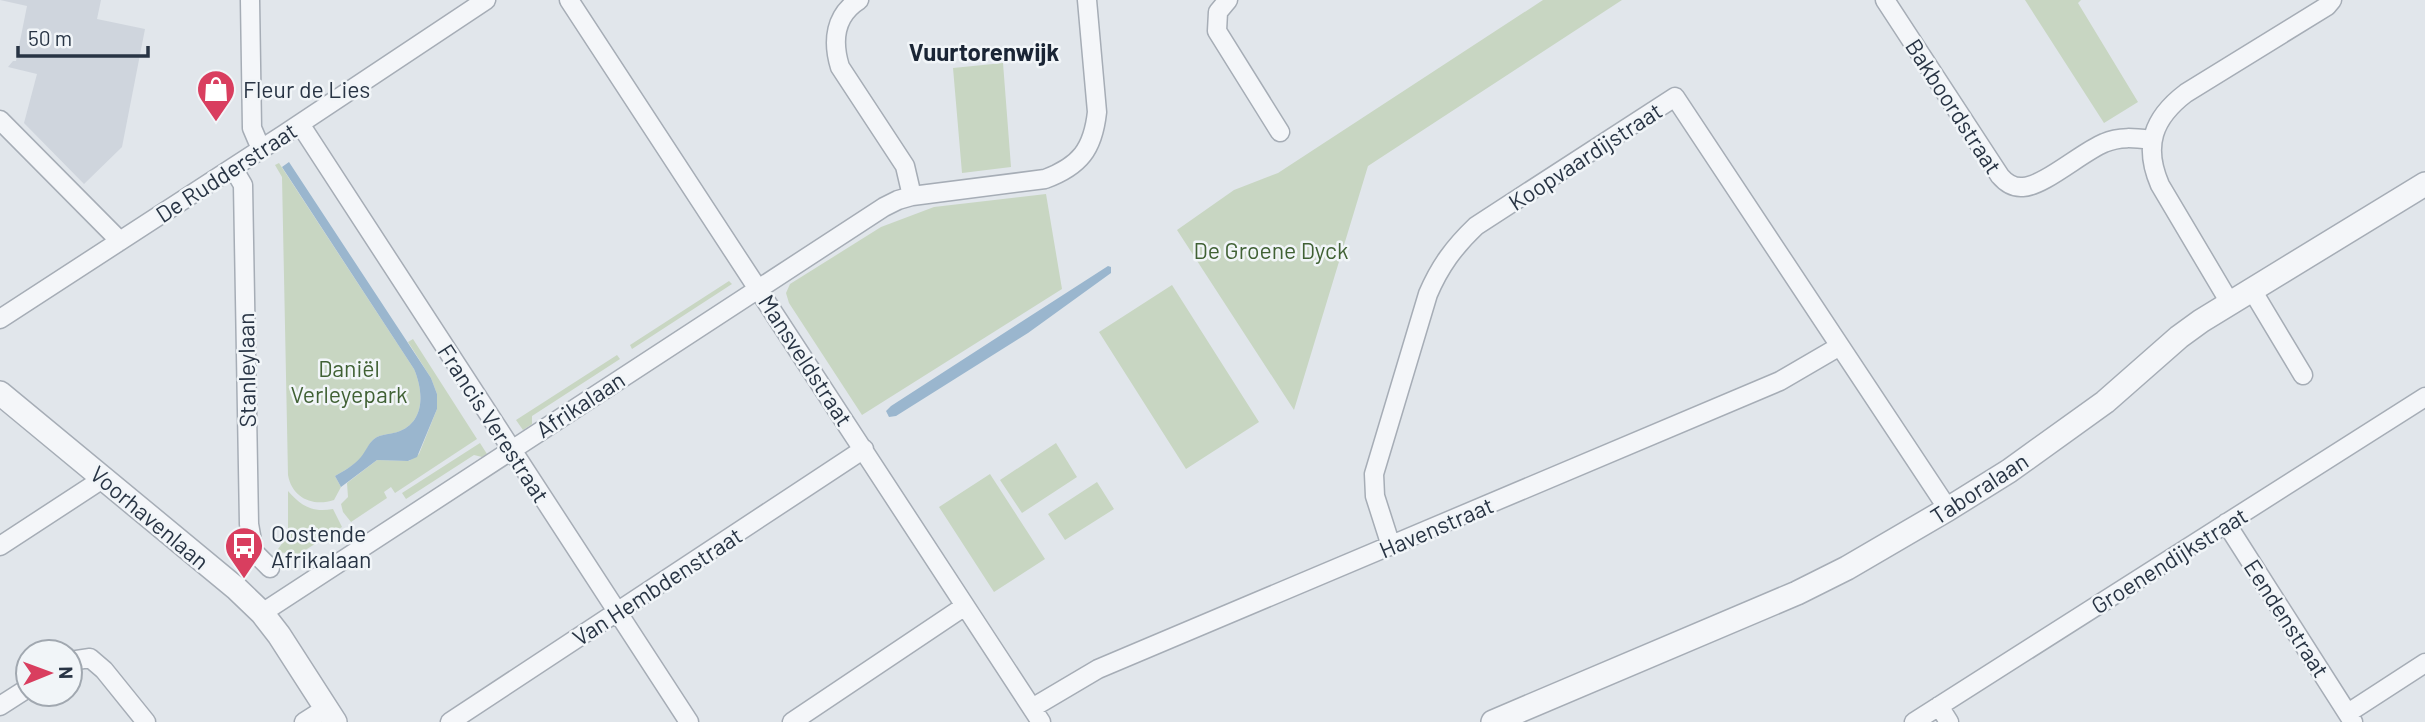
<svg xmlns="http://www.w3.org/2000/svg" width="2425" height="722" viewBox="0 0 2425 722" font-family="Barlow,sans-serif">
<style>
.built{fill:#cfd5dd}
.green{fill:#c8d6c2}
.water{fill:#9ab6ce}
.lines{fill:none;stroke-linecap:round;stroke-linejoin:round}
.minor-casing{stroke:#a6adb6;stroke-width:21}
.tertiary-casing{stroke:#a6adb6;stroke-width:26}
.minor{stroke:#f4f6f9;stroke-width:18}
.tertiary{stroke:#f4f6f9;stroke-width:23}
.labels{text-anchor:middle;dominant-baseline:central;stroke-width:5;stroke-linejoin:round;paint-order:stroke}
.poi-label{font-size:23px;fill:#283444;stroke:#f1f5f8;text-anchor:start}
.street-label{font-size:23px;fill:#283444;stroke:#f1f5f8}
.park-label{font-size:23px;fill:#406134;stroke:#f1f5f8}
.neighbourhood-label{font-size:24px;font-weight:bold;fill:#1a2535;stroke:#f1f5f8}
</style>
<rect width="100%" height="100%" fill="#e1e6eb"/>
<path class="built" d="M0 0H101L97 19 145 29 122 147 84 184 24 123 37 74 8 67 13 61H16L27 6Z"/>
<path class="green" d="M1543 0H1622L1368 166 1294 410 1177 230 1234 190 1278 173Z
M2025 0H2081L2078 3 2138 102 2104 123Z
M1003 63 1011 167 962 173 953 68Z
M279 163 414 369C423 390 426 420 400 431 392 435 382 433 374 439 368 444 367 451 362 457 354 465 344 471 335 476L341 487 334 500C313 507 292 498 288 475L282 177 275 165Z
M1046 194 1062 289 862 415 789 303 786 293 790 284 881 227 934 207Z
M729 281 732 284 632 349 630 345Z
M1172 285 1259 422 1186 469 1099 332Z
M413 339 477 439 395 493 391 487 384 492 387 498 351 522 343 512 341 504 348 497 347 483 377 460 409 461 419 454 437 409V394L431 378 408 342Z
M617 355 620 359 532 416V424L523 430 516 420Z
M480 443 487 454 482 457 474 455 406 499 402 493Z
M1056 443 1077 477 1022 513 1000 480Z
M990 474 1045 559 994 592 939 507Z
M1097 482 1114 509 1065 540 1048 514Z
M288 491C301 506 313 513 333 509L342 527 299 554 276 552 288 535Z"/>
<path class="water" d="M289 162 431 378 437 394V409L417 457 408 461 377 460 341 487 335 476C344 471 354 465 361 457 366 451 368 444 374 439 382 433 391 435 400 431 426 420 423 390 414 369L282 167Z
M1108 266 1111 267V273L1028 333 896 416 889 417 886 411 891 406Z"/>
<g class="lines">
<defs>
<path id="minor" d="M250 0 252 128 261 149
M569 0 1041 722
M859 0C835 15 832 41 840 67L905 166 912 196
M1228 0 1218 12 1217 31 1280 132
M1885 0 2000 176C2006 183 2013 188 2023 187 2044 186 2082 152 2104 143 2120 136 2135 138 2152 140
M0 120 120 241
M300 124 689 722
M233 168 243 185 249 524 254 552 270 568
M2252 290 2303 375
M2230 303 2160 185C2143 146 2153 118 2186 93L2327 6 2332 0
M0 319 283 135 486 0
M2226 523 2353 722
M0 546 104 478
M1391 546 1375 496 1374 474 1428 294C1440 266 1454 247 1476 226L1675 97 1948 509
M262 613 884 207 898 200 912 196 1045 179C1080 166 1093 149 1097 112L1087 0
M70 661 90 658 104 670 146 722
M0 706 28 688
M1939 706 1949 722
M1032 708 1098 669 1780 381 1840 346
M2348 713 2425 663
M304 722 326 708
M450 722 864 449
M792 722 965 606
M1914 722 2425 397"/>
<path id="tertiary" d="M0 393 237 589 262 613 279 635 335 722
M1493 722 1797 593 1847 568 1948 509 2009 471 2105 402 2179 337 2201 321 2425 184"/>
</defs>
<use href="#minor" class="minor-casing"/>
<use href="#tertiary" class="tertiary-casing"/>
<use href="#minor" class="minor"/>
<use href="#tertiary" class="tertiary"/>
</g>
<defs>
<symbol id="shop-pin" viewBox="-11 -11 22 30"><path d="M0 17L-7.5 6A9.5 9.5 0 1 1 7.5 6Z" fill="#d93e5f" stroke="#f1f5f8"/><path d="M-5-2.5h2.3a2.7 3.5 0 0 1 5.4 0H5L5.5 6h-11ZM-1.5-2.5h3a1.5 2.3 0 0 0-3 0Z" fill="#fff"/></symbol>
<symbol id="bus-pin" viewBox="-11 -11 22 30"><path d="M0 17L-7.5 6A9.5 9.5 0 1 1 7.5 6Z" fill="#d93e5f" stroke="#f1f5f8"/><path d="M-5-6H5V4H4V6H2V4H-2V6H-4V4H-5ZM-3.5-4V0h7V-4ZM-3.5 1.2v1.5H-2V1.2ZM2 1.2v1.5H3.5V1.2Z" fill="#fff"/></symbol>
</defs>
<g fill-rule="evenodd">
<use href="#shop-pin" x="194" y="67" width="44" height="60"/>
<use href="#bus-pin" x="222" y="524" width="44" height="60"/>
</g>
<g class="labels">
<g class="poi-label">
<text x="243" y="89">Fleur de Lies</text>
<text x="271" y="533">Oostende<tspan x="271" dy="26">Afrikalaan</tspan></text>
</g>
<g class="street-label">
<text transform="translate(1954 106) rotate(57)">Bakboordstraat</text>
<text transform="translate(1585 156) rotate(-33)">Koopvaardijstraat</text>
<text transform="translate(226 172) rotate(-33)">De Rudderstraat</text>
<text transform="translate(806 360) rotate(57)">Mansveldstraat</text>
<text transform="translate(246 370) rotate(-91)">Stanleylaan</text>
<text transform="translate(580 404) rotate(-33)">Afrikalaan</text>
<text transform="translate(494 423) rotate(57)">Francis Verestraat</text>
<text transform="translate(1979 488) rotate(-33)">Taboralaan</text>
<text transform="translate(150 517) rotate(40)">Voorhavenlaan</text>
<text transform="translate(1436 527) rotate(-23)">Havenstraat</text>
<text transform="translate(2169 560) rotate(-32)">Groenendijkstraat</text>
<text transform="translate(657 586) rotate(-33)">Van Hembdenstraat</text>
<text transform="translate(2287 618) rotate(57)">Eendenstraat</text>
</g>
<g class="park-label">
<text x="1271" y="250">De Groene Dyck</text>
<text x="349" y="368">Daniël<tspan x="349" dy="26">Verleyepark</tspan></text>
</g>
<g class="neighbourhood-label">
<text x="984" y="51">Vuurtorenwijk</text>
</g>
</g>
<g transform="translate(49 673) rotate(89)"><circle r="33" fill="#f1f5f8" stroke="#a1a8b0" stroke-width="2"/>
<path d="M0-5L12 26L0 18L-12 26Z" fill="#d93e5f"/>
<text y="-10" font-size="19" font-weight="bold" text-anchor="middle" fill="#283444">N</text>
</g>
<path d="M18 46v10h130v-10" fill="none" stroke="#283444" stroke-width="3.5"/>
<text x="28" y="46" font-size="21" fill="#283444" stroke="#f1f5f8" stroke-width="5" paint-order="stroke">50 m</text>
</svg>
